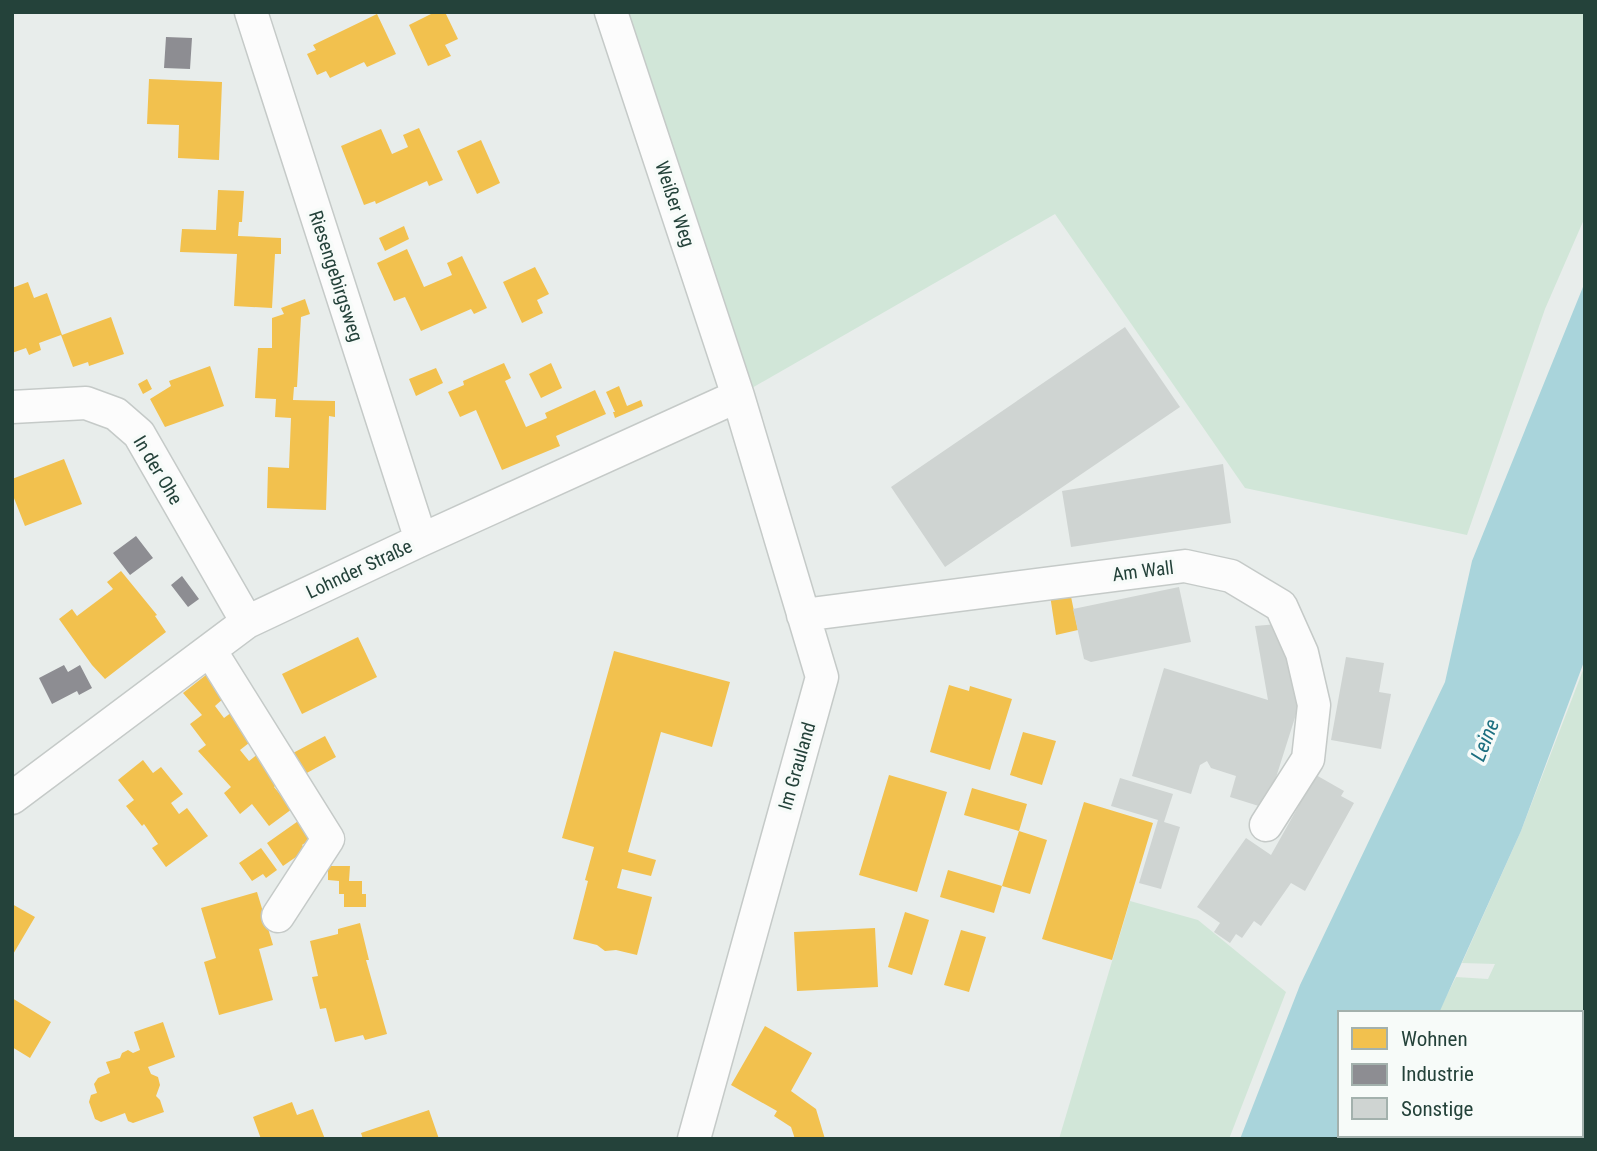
<svg xmlns="http://www.w3.org/2000/svg" width="1597" height="1151" viewBox="0 0 1597 1151" font-family="'Roboto Condensed',sans-serif">
<style>
.green{fill:#d1e6d8}
.water{fill:#a9d4db}
.homes{fill:#f2c14e}
.industry{fill:#8d8d92}
.building{fill:#cfd4d2}
.lines{fill:none;stroke-linecap:round;stroke-linejoin:round}
.street-casing{stroke:#c5cac8;stroke-width:35}
.street{stroke:#fcfcfc;stroke-width:32}
.labels{text-anchor:middle;dominant-baseline:central;stroke-width:7;stroke-linejoin:round;paint-order:stroke}
.street-label{font-size:19px;fill:#24423a;stroke:#f7fbf9}
.water-label{font-size:21px;font-style:italic;fill:#1c6f80;stroke:#f7fbf9}
</style>
<rect width="100%" height="100%" fill="#e8edeb"/>
<path class="green" d="M611 12H1585V217L1545 309 1467 535 1245 488 1055 214 738 396Z
M1585 665V1139H1375L1376 1135H1581V1013H1438L1456 977 1488 979 1495 964 1462 963 1521 831Z
M1130 901 1198 920 1286 992 1229 1139H1059Z"/>
<path class="water" d="M1585 282V659L1521 831 1439 1013H1340V1135H1377L1375 1139H1240L1300 985 1445 682 1472 561Z"/>
<path class="homes" d="M435 12H445L458 39 445 45 451 56 428 66 409 25Z
M377 14 396 54 367 67 364 62 330 78 326 71 317 75 307 54 316 50 313 45Z
M149 79 222 82 219 160 178 158 179 125 147 124Z
M419 128 443 180 429 186 427 181 376 204 375 201 364 205 341 146 381 129 392 154 408 147 403 135Z
M481 140 500 183 477 194 457 151Z
M218 190 244 191 242 222H239L238 236 281 238V254H275L272 308 234 306 237 254 180 252 182 229 216 230Z
M404 226 409 239 385 251 379 238Z
M407 249 424 287 452 275 447 263 462 256 487 308 474 314 471 309 421 331 405 297 394 301 377 263Z
M535 267 549 294 537 300 543 313 522 323 503 282Z
M28 282 34 298 47 293 62 335 111 317 124 354 89 366 88 362 73 367 61 335 39 343 41 350 29 355 26 348 12 353V306L14 305 12 288Z
M305 299 310 314 301 317 297 387H294L293 400 335 401V417L329 416 326 510 267 508 268 467 289 468 291 418 275 417 276 399 255 398 258 348H272V318L284 314 281 308Z
M504 363 511 378 505 381 526 427 547 418 545 413 595 390 606 414 556 436 560 446 502 470 476 410 460 417 448 392 464 385 463 381Z
M551 363 562 388 541 398 529 374Z
M210 366 224 406 165 427 150 399 171 386 169 381Z
M436 368 443 383 416 396 409 379Z
M147 379 152 389 143 394 138 384Z
M619 386 627 406 641 400 643 406 615 418 613 412H615L606 392Z
M64 459 82 504 25 526 12 493V479Z
M121 571 157 615 155 616 166 632 105 679 92 665 59 619 72 609 77 616 113 589 107 582Z
M1070 592 1078 630 1056 635 1050 595Z
M358 637 377 677 302 714 282 674Z
M614 651 730 682 712 747 661 732 628 852 656 860 651 876 622 869 617 888 652 897 637 955 616 950 605 951 597 945 573 939 588 881 585 880 594 847 562 838Z
M206 675 224 698 215 706 224 718 232 712 254 739 240 750 249 761 258 754 280 782 274 787 292 809 269 826 252 804 240 814 224 793 231 787 198 751 206 745 190 724 202 715 183 693Z
M949 685 969 691 970 686 1012 699 990 770 930 752Z
M1023 732 1056 741 1042 785 1010 775Z
M325 736 336 757 305 774 293 753Z
M143 760 153 773 161 767 183 794 171 803 179 814 187 808 208 836 166 867 152 848 158 844 144 824 142 826 126 806 134 800 118 780Z
M889 775 947 792 917 892 859 875Z
M972 788 1027 804 1019 831 964 815Z
M1084 802 1153 823 1112 960 1042 939Z
M301 819 314 837 302 845 306 850 283 866 267 843Z
M1019 831 1047 840 1030 894 1002 886Z
M261 848 277 870 266 878 263 874 252 881 239 863Z
M328 866H350L349 881H362V894H366V907H344V894H339V881L328 880Z
M948 870 1002 886 994 913 940 897Z
M257 892 273 945 259 949 273 1000 219 1015 204 962 216 958 201 908Z
M12 904 35 917 12 956Z
M905 912 929 920 912 975 888 967Z
M360 923 369 960H366L387 1034 365 1040 363 1035 335 1042 326 1008 320 1009 312 977 318 976 310 941 338 934V929Z
M875 928 878 987 797 991 794 932Z
M961 930 986 937 969 992 944 985Z
M12 998 51 1022 30 1058 12 1047Z
M163 1022 175 1057 148 1067 151 1074 158 1077 160 1085 156 1096 160 1100 164 1112 133 1123 128 1121 125 1113 101 1122 95 1119 89 1102 91 1095 97 1093 94 1084 98 1078 110 1073 106 1062 120 1058 122 1053 128 1050 133 1053 140 1050 134 1032Z
M765 1026 812 1053 791 1091 816 1109 825 1139H795L791 1127 774 1116 777 1111 731 1085Z
M292 1102 297 1115 313 1109 325 1139H261L253 1117Z
M429 1110 439 1139H363L361 1133Z"/>
<path class="industry" d="M166 37 192 38 190 69 164 68Z
M136 536 153 558 130 575 113 553Z
M182 576 199 599 188 607 171 585Z
M64 665 68 672 80 665 92 688 79 695 77 691 52 704 39 678Z"/>
<path class="building" d="M1125 327 1180 407 945 567 891 487Z
M1223 464 1231 523 1071 547 1062 491Z
M1179 587 1191 642 1091 662 1084 659 1073 609Z
M1276 624 1284 629 1290 673H1294L1298 708 1273 787 1262 807 1230 797 1236 776 1211 768 1207 761 1200 765 1191 794 1132 776 1164 668 1268 700 1255 626Z
M1346 657 1384 663 1379 692 1391 694 1381 749 1331 740Z
M1316 775 1344 791 1341 796 1354 803 1305 891 1291 883 1261 926 1254 921 1242 938 1236 934 1230 943 1214 932 1220 923 1197 907 1246 838 1271 855Z
M1120 778 1173 794 1164 822 1180 827 1161 889 1139 883 1158 820 1111 806Z"/>
<g class="lines">
<defs>
<path id="street" d="M251 12 421 540
M611 12 738 396 822 677 694 1139
M12 407 86 403 116 414 139 434 247 622
M803 615 1185 566 1231 576 1281 606 1302 653 1314 705 1308 759 1266 825
M210 650 328 839 278 916
M12 798 247 622 421 540 738 396"/>
</defs>
<use href="#street" class="street-casing"/>
<use href="#street" class="street"/>
</g>
<g class="labels">
<g class="street-label">
<text transform="translate(675 204) rotate(72)">Weißer Weg</text>
<text transform="translate(336 276) rotate(72)">Riesengebirgsweg</text>
<text transform="translate(158 470) rotate(59)">In der Ohe</text>
<text transform="translate(359 569) rotate(-25)">Lohnder Straße</text>
<text transform="translate(1143 571) rotate(-7)">Am Wall</text>
<text transform="translate(797 766) rotate(-74)">Im Grauland</text>
</g>
<g class="water-label">
<text transform="translate(1485 740) rotate(-68)">Leine</text>
</g>
</g>
<rect width="1597" height="1151" fill="none" stroke="#24423a" stroke-width="28"/>
<rect x="1338" y="1011" width="245" height="126" fill="#f7fbf9" stroke="#a3b1ad" stroke-width="2"/>
<rect x="1352" y="1028" width="35" height="21" fill="#f2c14e" stroke="#a3b1ad" stroke-width="2"/>
<text x="1401" y="1046" font-size="21" fill="#24423a">Wohnen</text>
<rect x="1352" y="1064" width="35" height="21" fill="#8d8d92" stroke="#a3b1ad" stroke-width="2"/>
<text x="1401" y="1081" font-size="21" fill="#24423a">Industrie</text>
<rect x="1352" y="1098" width="35" height="21" fill="#cfd4d2" stroke="#a3b1ad" stroke-width="2"/>
<text x="1401" y="1116" font-size="21" fill="#24423a">Sonstige</text>
</svg>
